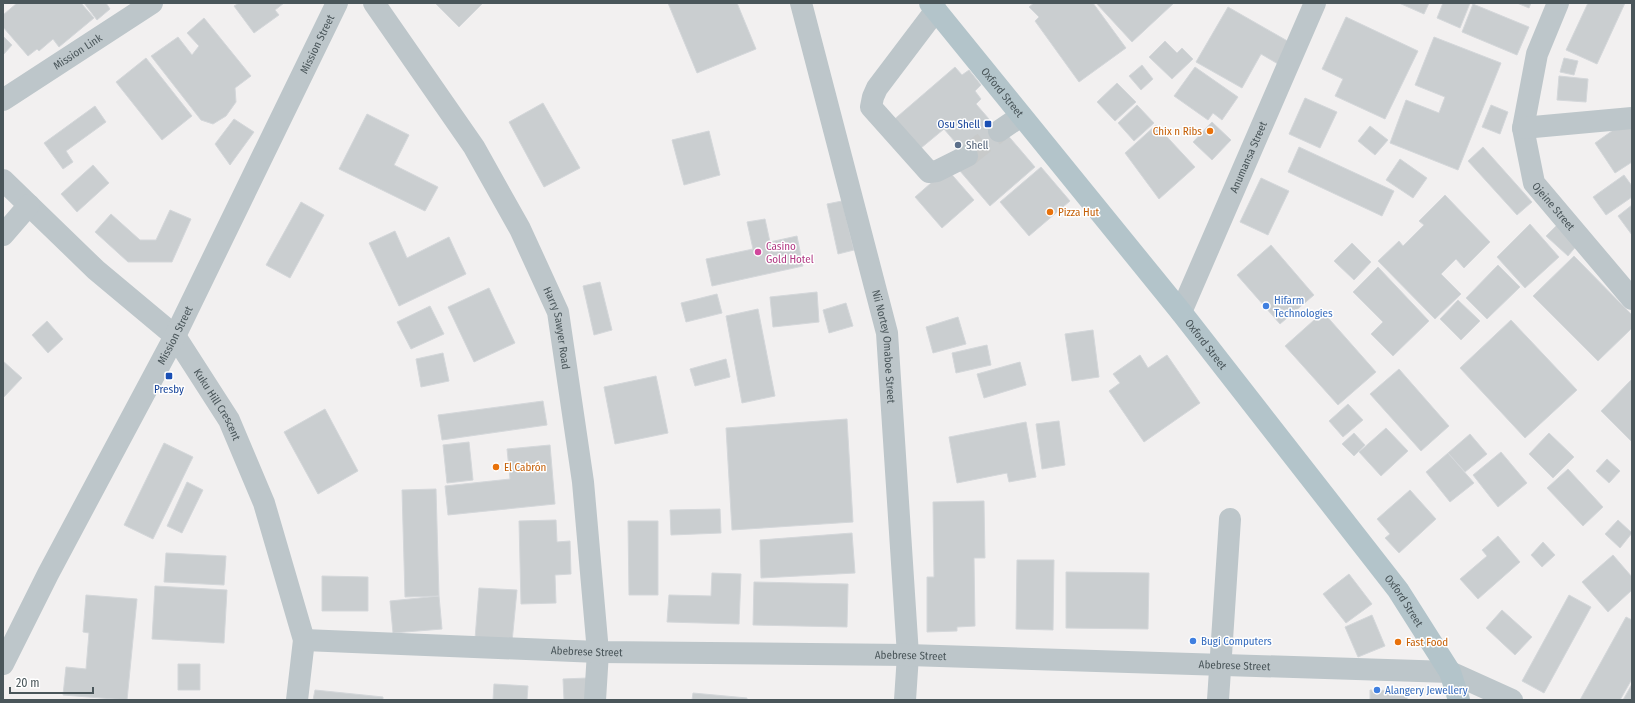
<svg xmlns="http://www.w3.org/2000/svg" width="1635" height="703" viewBox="0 0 1635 703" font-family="'Fira Sans Condensed',sans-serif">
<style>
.building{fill:#caced0;stroke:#d4d7da}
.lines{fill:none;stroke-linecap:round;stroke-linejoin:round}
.minor-tunnel{stroke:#c8caca;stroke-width:22;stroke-dasharray:22 11;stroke-linecap:butt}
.minor{stroke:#bdc6ca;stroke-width:22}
.major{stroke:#b3c4ca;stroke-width:22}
.transit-dot{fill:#1a4fb4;stroke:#fff;stroke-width:1.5}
.food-dot{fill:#e8710a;stroke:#fff;stroke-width:1.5}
.service-dot{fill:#5c6f8a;stroke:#fff;stroke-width:1.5}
.hotel-dot{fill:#d1479c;stroke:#fff;stroke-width:1.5}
.shop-dot{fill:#3f7fe0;stroke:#fff;stroke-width:1.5}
.labels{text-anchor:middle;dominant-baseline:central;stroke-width:3;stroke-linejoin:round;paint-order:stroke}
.street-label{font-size:11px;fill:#4a565a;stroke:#fff}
.transit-label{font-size:11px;fill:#164399;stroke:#fff;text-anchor:end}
.food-label{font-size:11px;fill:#c56008;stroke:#fff;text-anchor:start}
.service-label{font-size:11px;fill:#4e5e75;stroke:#fff;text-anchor:start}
.hotel-label{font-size:11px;fill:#b23c85;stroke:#fff;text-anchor:start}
.shop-label{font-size:11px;fill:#366cbe;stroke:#fff;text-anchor:start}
</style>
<rect width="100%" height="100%" fill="#f2f0f0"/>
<path class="building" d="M17 3H81L94 18 59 47 53 39 39 51 37 49 28 56 3 27V15Z
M84 3H106L110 9 97 20Z
M239 3H284L275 10 279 15 254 33 234 6Z
M435 3H483L459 27Z
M668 3H737L756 49 697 73Z
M1034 3H1093L1126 48 1079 82 1035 21 1039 17 1029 7Z
M1096 3H1174L1132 42Z
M1399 3H1429L1424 14Z
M1443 3H1470L1460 28 1437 18Z
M1517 3H1531L1529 8Z
M1588 3H1625L1597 64 1566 50Z
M1473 4 1529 27 1517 55 1462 32Z
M1228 7 1291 43 1278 64 1261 54 1242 88 1196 62Z
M1346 17 1418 51 1385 119 1335 96 1343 79 1322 69Z
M204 18 251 76 235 88 236 102 226 116 213 124 201 120 151 56 178 37 192 55 199 46 187 33Z
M3 36 12 45 3 55Z
M1434 37 1501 63 1458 170 1390 143 1406 100 1439 113 1445 97 1415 85Z
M1165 41 1177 53 1182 48 1193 59 1172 79 1149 57Z
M146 58 192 116 162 140 116 82Z
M1564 58 1578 61 1574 75 1560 72Z
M1142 65 1153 79 1141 90 1129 76Z
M955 67 962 75 969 70 981 85 975 91 981 99 976 104 1002 134 1005 132 1035 167 990 206 960 171 967 156 944 129 915 153 890 123Z
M1195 67 1238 97 1222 120 1213 113 1208 120 1174 96Z
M1559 76 1588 79 1586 102 1557 100Z
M1117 83 1136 102 1115 121 1097 102Z
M1305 98 1337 112 1320 148 1289 134Z
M543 103 580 168 544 187 509 122Z
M1137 105 1154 123 1134 141 1118 123Z
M1491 105 1508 112 1500 134 1482 127Z
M95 106 106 122 66 151 73 162 63 169 44 143Z
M367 114 409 135 394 165 438 187 425 211 339 169Z
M234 119 254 132 230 165 215 144Z
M1626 121 1632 130V162L1615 173 1595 143Z
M1212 122 1231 140 1212 160 1193 142Z
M1156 125 1195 167 1159 199 1125 153Z
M1370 126 1388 140 1375 155 1358 141Z
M709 131 720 175 684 185 672 140Z
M1299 147 1394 191 1382 216 1288 172Z
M1483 147 1532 202 1517 215 1468 161Z
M1400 159 1427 178 1413 198 1386 180Z
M93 165 109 183 77 212 61 194Z
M1041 167 1070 201 1029 236 1000 202Z
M947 169 974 200 942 228 915 197Z
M1624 175 1632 186V197L1606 215 1593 197Z
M1261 178 1289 191 1268 235 1240 222Z
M1445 195 1490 242 1464 268 1456 259 1441 274 1461 294 1435 319 1378 261 1399 241 1403 246 1424 225 1419 221Z
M842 201 854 250 838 254 827 204Z
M301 202 324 215 290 278 266 265Z
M1632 205V235L1618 216Z
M170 210 191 219 172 262H128L95 232 111 214 140 240H156Z
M765 219 770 242 797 236 803 266 712 286 706 259 753 249 747 222Z
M1530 224 1559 257 1525 288 1497 257Z
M1557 225 1578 244 1568 256 1546 236Z
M395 231 407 258 449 237 466 274 399 306 369 243Z
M1352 243 1371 262 1354 280 1334 261Z
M1271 245 1314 295 1280 324 1237 275Z
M1574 256 1632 315V328L1598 361 1533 296Z
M1498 265 1520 287 1487 319 1466 298Z
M1378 267 1429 321 1393 356 1371 334 1383 322 1353 292Z
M600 282 612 330 594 335 583 286Z
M489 288 515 343 474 362 448 307Z
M817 292 819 322 773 327 770 297Z
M717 294 722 313 686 322 681 303Z
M1458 300 1480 321 1461 340 1440 319Z
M846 303 853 326 829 333 823 310Z
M430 306 444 334 411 349 397 322Z
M758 309 775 396 742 403 726 316Z
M1323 312 1376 372 1338 405 1285 346Z
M958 317 966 344 933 353 926 327Z
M1511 320 1577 390 1525 438 1460 368Z
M47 321 63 339 48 353 32 335Z
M1093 330 1099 377 1072 381 1065 334Z
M987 345 991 365 956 373 952 353Z
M443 353 449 381 421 387 416 359Z
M1140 355 1148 368 1167 355 1200 403 1144 442 1109 391 1120 383 1113 374Z
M726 359 730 377 695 386 690 369Z
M3 361 22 378 3 398Z
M1020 362 1026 385 984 398 977 374Z
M1399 369 1449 426 1421 451 1370 394Z
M656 376 668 433 615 444 604 387Z
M1632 379V442L1601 411Z
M543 401 547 425 442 440 438 415Z
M1348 404 1363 420 1343 437 1329 421Z
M325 409 358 471 318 494 284 432Z
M847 419 853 522 732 530 726 428Z
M1059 421 1065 465 1042 469 1036 424Z
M1026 422 1036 477 1009 482 1007 473 957 483 949 437Z
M1386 428 1408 451 1381 476 1359 452Z
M1354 433 1365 445 1354 456 1342 444Z
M1549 433 1574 457 1553 478 1529 454Z
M1470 434 1487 454 1465 472 1448 453Z
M469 442 473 480 447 483 443 445Z
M164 443 193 457 153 539 124 525Z
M550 445 555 504 448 515 445 486 510 479 507 449Z
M1501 452 1527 483 1498 507 1473 475Z
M1448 453 1474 483 1450 502 1426 472Z
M1607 459 1620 471 1609 483 1596 471Z
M1568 469 1603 507 1583 526 1547 488Z
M187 482 203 490 182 533 167 526Z
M436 489 439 596 405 597 402 490Z
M1410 490 1436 519 1399 553 1385 538 1390 534 1377 519Z
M984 501 985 558H974L975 626 957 627V631L927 632V577H934L933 502Z
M720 509 721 533 671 535 670 510Z
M556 520 557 542 570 541 571 574 555 575 556 603 521 604 519 521Z
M1618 520 1632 533 1620 548 1605 534Z
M628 521H658V595H629Z
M852 533 855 573 761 578 760 540Z
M1498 536 1520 562 1478 599 1460 579 1487 556 1482 550Z
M1543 542 1555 555 1542 567 1531 555Z
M166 553 226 556 224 585 164 582Z
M1613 555 1632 577V590L1608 612 1582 582Z
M1017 560H1054L1053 630 1016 629Z
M1066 572 1149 573 1148 629 1066 628Z
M712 573 741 574 739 624 667 622 669 595 711 596Z
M1349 574 1372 604 1346 623 1323 594Z
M322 576 368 577V611H322Z
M754 582 848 584 847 627 753 625Z
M155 586 227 590 224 643 152 639Z
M479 588 517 590 512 642 475 639Z
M86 595 137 599 127 700 63 695 66 667 86 669 89 633 83 632Z
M1569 595 1591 607 1544 693 1522 681Z
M439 596 442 629 393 633 390 601Z
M1502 610 1532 637 1515 655 1486 628Z
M1372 615 1385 646 1358 657 1345 627Z
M1626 617 1632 620V679L1620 700H1580Z
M178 664H200V690H178Z
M587 678 588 700H564L563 679Z
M494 684 528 686 527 700H493Z
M1632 684V700H1623Z
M315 690 383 697V700H313Z
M1370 690 1408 691 1407 700H1370Z
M693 693 747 698V700H692Z"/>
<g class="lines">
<path class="minor-tunnel" d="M967 156 999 131"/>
<g class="minor">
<path id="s1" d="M374 3 474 147 520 229 558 312 583 482 598 652 595 700"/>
<path id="s2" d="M801 3 887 333 908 655 905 700"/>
<path id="s3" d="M1558 3 1537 54 1523 128 1534 183 1632 299"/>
<path d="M936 10 877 88 873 97 871 107 929 172 937 171 967 156"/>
<path id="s4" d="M3 100 152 3"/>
<path d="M1523 128 1632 118"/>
<path d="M999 131 1021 116"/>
<path id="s5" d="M3 180 96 270 175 336 229 420 264 503 304 640 297 700"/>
<path d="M3 235 29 205"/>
<path id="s6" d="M1181 312 1315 3"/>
<path id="s7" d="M304 640 598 652 908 655 1450 672 1512 700"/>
<path id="s8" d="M3 664 48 574 175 336 337 3"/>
<path d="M1218 700 1230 519"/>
</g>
<path class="major" id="s9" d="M930 3 1181 312 1398 590 1450 672 1459 700"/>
</g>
<g class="transit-dot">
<rect x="984" y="120" width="8" height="8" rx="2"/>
<rect x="165" y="372" width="8" height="8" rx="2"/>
</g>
<g class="food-dot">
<circle cx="1210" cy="131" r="4"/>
<circle cx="1050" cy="212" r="4"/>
<circle cx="496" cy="467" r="4"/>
<circle cx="1398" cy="642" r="4"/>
</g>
<circle class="service-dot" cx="958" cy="145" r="4"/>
<circle class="hotel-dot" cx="758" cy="252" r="4"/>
<g class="shop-dot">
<circle cx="1266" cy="306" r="4"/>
<circle cx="1193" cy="641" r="4"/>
<circle cx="1377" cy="690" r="4"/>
</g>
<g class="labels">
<g class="street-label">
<text stroke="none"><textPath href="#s8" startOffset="695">Mission Street</textPath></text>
<text stroke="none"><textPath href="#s4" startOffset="89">Mission Link</textPath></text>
<text stroke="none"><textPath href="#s9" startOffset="115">Oxford Street</textPath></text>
<text stroke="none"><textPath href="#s6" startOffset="169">Anumansa Street</textPath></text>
<text stroke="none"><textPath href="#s3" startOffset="217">Ojeine Street</textPath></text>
<text stroke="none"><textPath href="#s1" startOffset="376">Harry Sawyer Road</textPath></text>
<text stroke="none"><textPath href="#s8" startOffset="371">Mission Street</textPath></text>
<text stroke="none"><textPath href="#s9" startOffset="439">Oxford Street</textPath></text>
<text stroke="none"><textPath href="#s2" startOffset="354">Nii Nortey Omaboe Street</textPath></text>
<text stroke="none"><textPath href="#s5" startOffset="313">Kuku Hill Crescent</textPath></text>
<text stroke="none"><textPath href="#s9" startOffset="763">Oxford Street</textPath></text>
<text stroke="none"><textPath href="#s7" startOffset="283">Abebrese Street</textPath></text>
<text stroke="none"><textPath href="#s7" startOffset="607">Abebrese Street</textPath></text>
<text stroke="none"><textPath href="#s7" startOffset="931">Abebrese Street</textPath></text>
</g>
<g class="transit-label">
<text x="980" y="124">Osu Shell</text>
<text x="169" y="389" text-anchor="middle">Presby</text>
</g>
<g class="food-label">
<text x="1202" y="131" text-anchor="end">Chix n Ribs</text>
<text x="1058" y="212">Pizza Hut</text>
<text x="504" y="467">El Cabrón</text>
<text x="1406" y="642">Fast Food</text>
</g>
<g class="service-label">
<text x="966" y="145">Shell</text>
</g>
<g class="hotel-label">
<text x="766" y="246">Casino<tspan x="766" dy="13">Gold Hotel</tspan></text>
</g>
<g class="shop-label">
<text x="1274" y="300">Hifarm<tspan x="1274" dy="13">Technologies</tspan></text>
<text x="1201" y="641">Bugi Computers</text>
<text x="1385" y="690">Alangery Jewellery</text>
</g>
</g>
<rect width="1635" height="703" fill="none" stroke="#4a565a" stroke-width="8"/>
<path d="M10 687v6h83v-6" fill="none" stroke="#4a565a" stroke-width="2"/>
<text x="16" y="687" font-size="12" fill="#4a565a" stroke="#ffffff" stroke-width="3" paint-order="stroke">20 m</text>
</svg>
